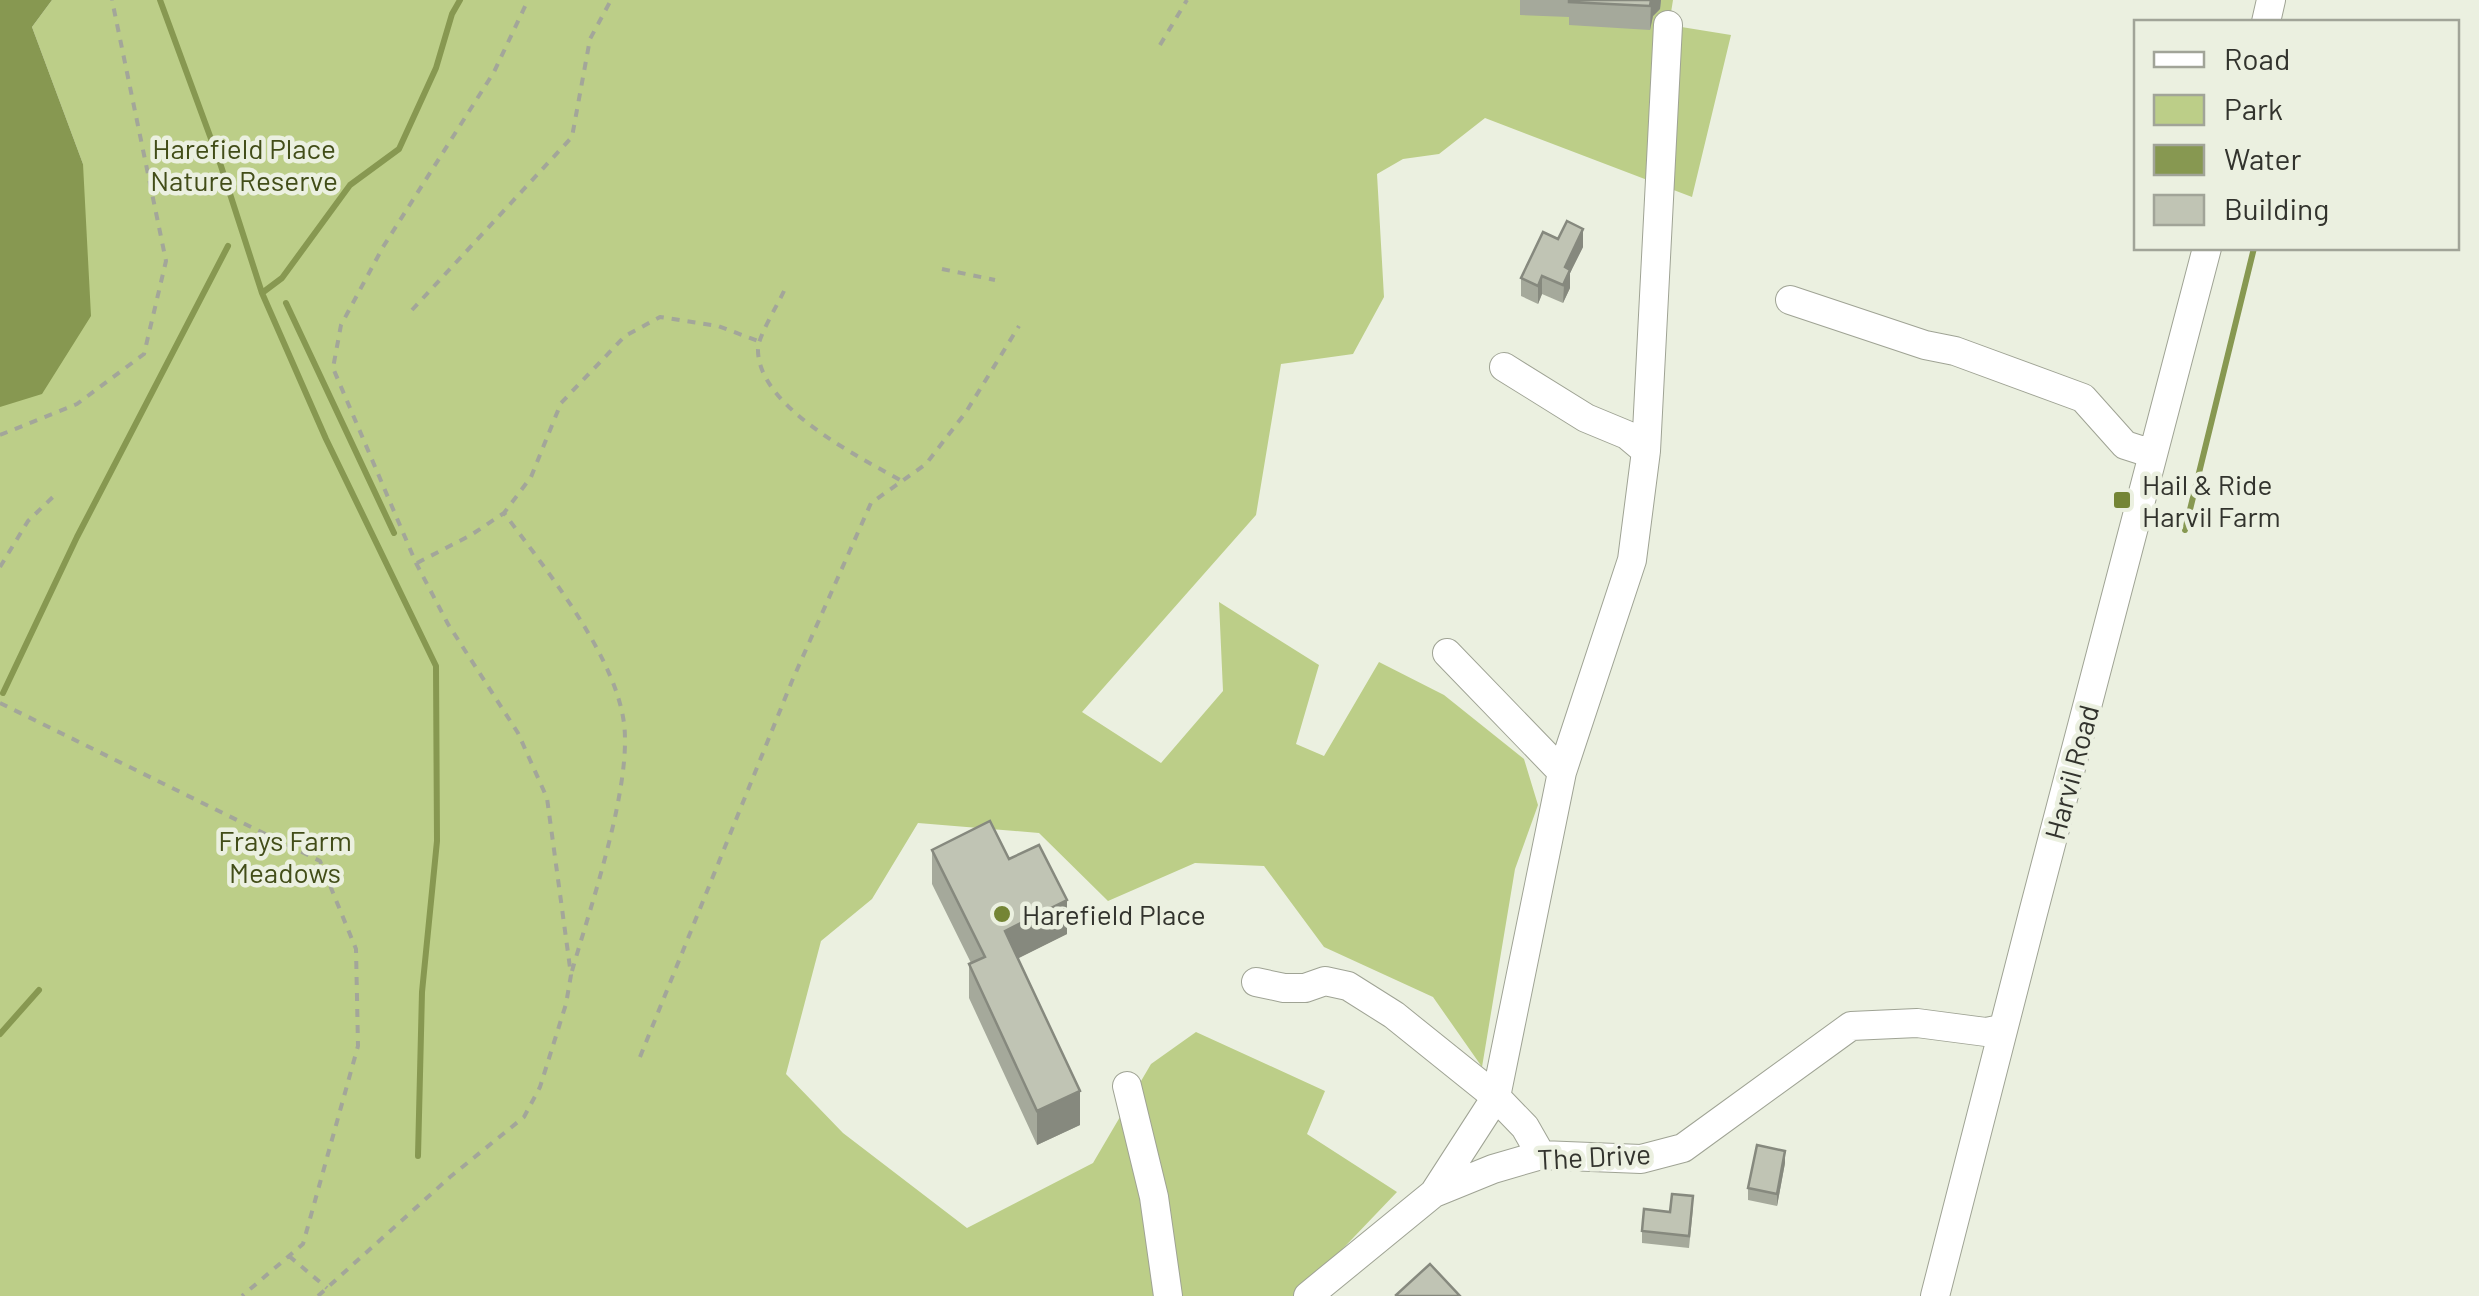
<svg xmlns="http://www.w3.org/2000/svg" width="2479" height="1296" viewBox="0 0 2479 1296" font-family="Barlow,sans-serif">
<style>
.green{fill:#bcce88}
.water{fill:#879851}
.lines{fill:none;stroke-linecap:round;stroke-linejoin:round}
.stream{stroke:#879851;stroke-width:6}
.minor-casing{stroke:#9fa394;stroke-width:30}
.path{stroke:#a3a69a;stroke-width:4;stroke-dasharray:8 8;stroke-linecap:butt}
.minor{stroke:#fff;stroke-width:28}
.wall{fill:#a5a99b}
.shaded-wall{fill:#86897e}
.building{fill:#c0c4b4;stroke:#86897e;stroke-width:2.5}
.poi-dot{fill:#748535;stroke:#ebf0e0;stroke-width:4}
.labels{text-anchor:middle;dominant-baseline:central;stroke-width:9;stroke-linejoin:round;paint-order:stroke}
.park-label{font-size:28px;fill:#424d18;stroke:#ebf0e0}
.poi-label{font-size:28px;fill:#32332d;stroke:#ebf0e0;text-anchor:start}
.street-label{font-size:28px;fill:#32332d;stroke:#ebf0e0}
</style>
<rect width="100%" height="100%" fill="#ebf0e0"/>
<path class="green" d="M52 0H1673L1669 25 1731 35 1692 197 1485 118 1439 154 1403 159 1377 174 1384 297 1353 354 1281 364 1256 515 1082 712 1161 763 1223 691 1219 602 1319 665 1296 744 1324 756 1379 662 1444 695 1524 759 1538 805 1515 869 1482 1067 1433 997 1324 947 1264 866 1195 863 1108 901 1039 833 918 823 872 899 821 941 786 1074 843 1133 967 1228 1093 1163 1151 1064 1196 1032 1325 1091 1307 1134 1397 1192 1310 1283 1294 1296H0V407L83 164 32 27Z"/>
<path class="water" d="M0 0H52L32 27 83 164 91 316 42 394 0 407Z"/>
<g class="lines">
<path class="stream" d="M160 0 221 166 262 293 326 439 436 666 437 841 422 992 418 1156
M262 293 282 278 350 185 399 149 436 68 452 14 460 0
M286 303 394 533
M2185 530 2254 248
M3 693 77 537 228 246
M0 1034 39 990"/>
<defs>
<path id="minor" d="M2266 22 2271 0
M1790 300 1925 345 1955 351 2083 398 2125 445 2153 454
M1504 367 1586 418 1627 435 1646 451
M1447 653 1562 772
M1256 982 1284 988H1305L1325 981 1348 986 1394 1015 1496 1097 1525 1127 1541 1155
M1127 1086 1154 1197 1168 1296
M1434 1193 1496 1097 1562 772 1632 560 1646 451 1668 25
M1308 1296 1434 1193 1493 1169 1541 1155 1641 1159 1683 1148 1851 1026 1917 1023 1986 1032 2001 1029
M1935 1296C2023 946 2116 597 2207 248"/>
</defs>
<use href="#minor" class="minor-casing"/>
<path class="path" d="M1160 45 1187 0
M942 269 995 280
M784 291C778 304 759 335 758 348 756 406 859 457 902 481
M412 310 572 137 590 39 611 0
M0 435 77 404 144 354 166 261 112 0
M417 563 471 535 504 513
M0 567 28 521 56 494
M0 703 320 861 356 949 358 1046 303 1244 242 1296
M572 971C590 908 635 779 623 717 611 650 545 568 504 513L531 477 561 403 625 336 660 317 718 326 761 342
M640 1057 792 681 871 503 926 464 966 412 1019 326
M289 1256 327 1288
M318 1296 450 1177 524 1117 540 1087 566 1004 571 975 547 798 518 733 448 624 416 563 333 368 341 325 383 247 494 72 528 0"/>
<use href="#minor" class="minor"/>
</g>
<path class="wall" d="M1520 0H1661L1660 9 1653 16 1650 30 1569 25V17L1520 15Z
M1558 239 1583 247 1570 273V288L1563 303 1542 294 1538 304 1521 296V278Z
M932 850 1009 859 1067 934 1018 958 1080 1125 1037 1145 969 998V964L971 963 932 884Z
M1785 1163 1777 1206 1748 1200V1188Z
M1693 1208 1689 1248 1642 1243V1231L1670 1212Z"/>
<path class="shaded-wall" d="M1651 0H1661L1660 9 1653 16 1650 30Z
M1583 229V247L1570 273V288L1563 303 1565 267Z
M1542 276V294L1538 304V286Z
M1067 900V934L1005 965V931Z
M1080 1091V1125L1037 1145V1111Z
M1785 1151V1163L1777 1206V1194Z"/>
<path class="building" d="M1569 0H1651L1650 6 1569 2Z
M1567 221 1583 229 1565 267 1570 270 1563 285 1542 276 1538 286 1521 278 1543 232 1558 239Z
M990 821 1009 859 1039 845 1067 900 1005 931 1080 1091 1037 1111 969 964 985 957 932 850Z
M1757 1145 1785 1151 1777 1194 1748 1188Z
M1672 1194 1693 1196 1689 1236 1642 1231 1644 1209 1670 1212Z
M1430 1264 1460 1296H1397L1396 1295Z"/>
<g class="poi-dot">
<rect x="2112" y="490" width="20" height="20" rx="5"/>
<circle cx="1002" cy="914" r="10"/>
</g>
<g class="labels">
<g class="park-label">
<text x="244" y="148">Harefield Place<tspan x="244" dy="32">Nature Reserve</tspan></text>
<text x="285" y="840">Frays Farm<tspan x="285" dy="32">Meadows</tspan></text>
</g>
<g class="poi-label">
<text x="2142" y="484">Hail &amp; Ride<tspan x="2142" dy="32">Harvil Farm</tspan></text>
<text x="1022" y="914">Harefield Place</text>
</g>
<g class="street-label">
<text transform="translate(2071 772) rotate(-75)">Harvil Road</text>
<text transform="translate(1594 1156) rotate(-3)">The Drive</text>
</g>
</g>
<rect x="2134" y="20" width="325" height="230" fill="#ebf0e0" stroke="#a1a498" stroke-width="2.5"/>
<rect x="2154" y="52" width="50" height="15" fill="#ffffff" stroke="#a1a498" stroke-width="2.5"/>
<text x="2224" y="70" font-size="30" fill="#32332d">Road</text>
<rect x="2154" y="95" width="50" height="30" fill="#bcce88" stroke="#a1a498" stroke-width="2.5"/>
<text x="2224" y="120" font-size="30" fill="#32332d">Park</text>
<rect x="2154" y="145" width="50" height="30" fill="#879851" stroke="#a1a498" stroke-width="2.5"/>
<text x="2224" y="170" font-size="30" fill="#32332d">Water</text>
<rect x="2154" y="195" width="50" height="30" fill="#c0c4b4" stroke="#a1a498" stroke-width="2.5"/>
<text x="2224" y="220" font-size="30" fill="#32332d">Building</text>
</svg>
